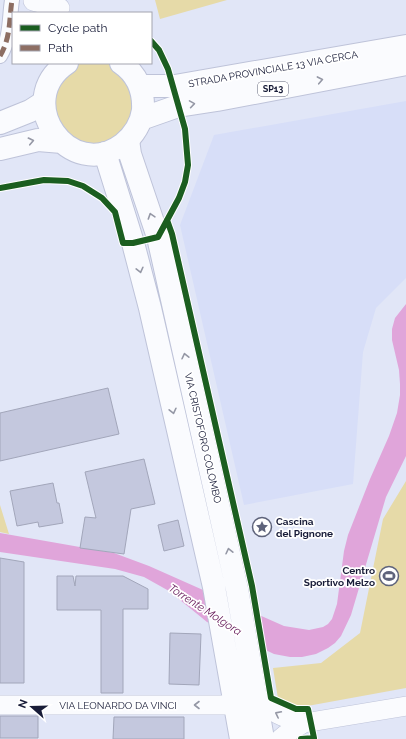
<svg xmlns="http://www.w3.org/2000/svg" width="406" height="739" viewBox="0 0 406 739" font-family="Raleway,sans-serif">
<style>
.built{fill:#d7def8}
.green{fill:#e6daa8}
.water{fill:#e0a5da}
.building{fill:#c4c8de;stroke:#a2a6ba}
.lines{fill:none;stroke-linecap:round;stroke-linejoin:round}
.pedestrian-casing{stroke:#bec3d9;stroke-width:16}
.minor-casing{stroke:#bec3d9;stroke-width:20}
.tertiary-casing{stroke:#bec3d9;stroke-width:24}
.primary-casing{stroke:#bec3d9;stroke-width:24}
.pedestrian{stroke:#fafbfe;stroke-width:14}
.minor{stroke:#fafbfe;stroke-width:19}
.tertiary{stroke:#fafbfe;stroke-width:22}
.primary{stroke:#fafbfe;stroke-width:22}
.quiet{stroke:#8d6e63;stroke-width:5;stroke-dasharray:10 5;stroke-linecap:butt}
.cycleway-casing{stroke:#fff;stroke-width:8}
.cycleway{stroke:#1b5e20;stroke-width:6}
.oneway{stroke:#9497a5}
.labels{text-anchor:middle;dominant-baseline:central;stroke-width:3.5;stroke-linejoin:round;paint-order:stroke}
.shield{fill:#fff;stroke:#5d6074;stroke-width:1}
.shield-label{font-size:9px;font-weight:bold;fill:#181c38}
.street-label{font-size:10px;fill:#181c38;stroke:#fff}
.poi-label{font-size:10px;font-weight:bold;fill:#181c38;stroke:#fff;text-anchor:start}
.water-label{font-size:11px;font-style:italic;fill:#621556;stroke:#fff}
</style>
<rect width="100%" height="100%" fill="#e1e6f7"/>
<path class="built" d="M406 101V278L376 308 363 352 353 484 244 505 180 225 214 135Z"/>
<path class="green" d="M155 0H227L160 19Z
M80 63H109L117 67 127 75 136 113 122 135 98 146 72 140 55 121V86L71 67Z
M406 481V688L280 711 273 668 321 663 360 633 383 519Z
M0 505 9 534 0 532Z"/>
<path class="water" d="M406 304V456L386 497 351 615 341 636 335 643 328 648 316 654 302 657H290L274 654 207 622 169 591 144 577 115 569 0 552V533L114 553 149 566 284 626 309 630 323 627 328 624 332 619 337 604 344 551 348 535 370 479 389 436 397 413 400 395V384L399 370 392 340V329L395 318Z"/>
<path class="building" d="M108 388 119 434 0 461V413Z
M144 459 155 504 131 509 124 554 80 548 85 517 96 518 85 472Z
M53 483 57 503H59L63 523 39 527 38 522 17 526 10 491Z
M178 520 184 546 164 551 158 525Z
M0 558 24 562V683H0Z
M57 576H73L75 586 76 576H123L148 589V609H123V693H101V610H57Z
M170 633 201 634 199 685 169 684Z
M0 716H38V738H0Z
M114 717H184V739H113Z"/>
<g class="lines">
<defs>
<path id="pedestrian" d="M0 56C11 37 9 20 12 0"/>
<path id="minor" d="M33 1 60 8
M256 697C272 713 282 718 304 723
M0 705H236
M280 739 286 734 304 723 406 706"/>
<path id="tertiary" d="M128 140 130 154 158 237 237 589 263 739
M105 153 133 243 150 308 214 587 241 739"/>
<path id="primary" d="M67 63C11 101 70 184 123 144 134 135 141 124 143 110 144 91 137 74 121 63
M140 86H175L406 46
M141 119 178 106 217 100 406 64
M0 123 30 111 44 102
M0 149 38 140 62 142"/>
</defs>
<use href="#pedestrian" class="pedestrian-casing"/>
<use href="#minor" class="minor-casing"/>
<use href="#tertiary" class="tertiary-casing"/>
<use href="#primary" class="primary-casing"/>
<use href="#pedestrian" class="pedestrian"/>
<use href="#minor" class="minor"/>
<use href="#tertiary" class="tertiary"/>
<use href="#primary" class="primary"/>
<path class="quiet" d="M0 56C11 37 9 20 12 0"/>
<defs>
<path id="cycleway" d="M0 188 44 180 68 181 83 186 102 198 115 212 123 243H133L158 237 179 198 185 182 188 165 185 129 168 69 159 50 151 41
M167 220 172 234 252 586 271 698 296 709H308L314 738 301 739"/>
</defs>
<use href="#cycleway" class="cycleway-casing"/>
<use href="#cycleway" class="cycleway"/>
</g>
<defs><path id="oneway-chevron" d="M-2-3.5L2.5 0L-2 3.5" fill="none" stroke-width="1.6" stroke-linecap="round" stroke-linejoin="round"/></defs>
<g class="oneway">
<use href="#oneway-chevron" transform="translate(320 80) rotate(-11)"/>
<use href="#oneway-chevron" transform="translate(192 104) rotate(-9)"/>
<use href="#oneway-chevron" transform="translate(31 141) rotate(-12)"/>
<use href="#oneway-chevron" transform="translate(151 216) rotate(-108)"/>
<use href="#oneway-chevron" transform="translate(140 270) rotate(76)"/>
<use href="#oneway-chevron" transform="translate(185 356) rotate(-103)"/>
<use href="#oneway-chevron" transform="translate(173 411) rotate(77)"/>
<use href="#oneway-chevron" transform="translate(229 551) rotate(-103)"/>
<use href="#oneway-chevron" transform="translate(197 705) rotate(180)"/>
<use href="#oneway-chevron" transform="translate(278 714) rotate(-153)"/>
</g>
<defs>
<symbol id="sight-ring" viewBox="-11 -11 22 22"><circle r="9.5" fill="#fff" stroke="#5e637b" stroke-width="1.5"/><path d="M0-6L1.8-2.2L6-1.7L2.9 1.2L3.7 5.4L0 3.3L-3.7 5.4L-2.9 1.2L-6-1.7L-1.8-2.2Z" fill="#5e637b"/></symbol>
<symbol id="stadium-ring" viewBox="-11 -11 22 22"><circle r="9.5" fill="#fff" stroke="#5e637b" stroke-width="1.5"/><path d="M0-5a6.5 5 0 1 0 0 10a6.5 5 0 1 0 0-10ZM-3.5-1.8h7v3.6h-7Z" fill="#5e637b"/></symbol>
</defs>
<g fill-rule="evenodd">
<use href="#sight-ring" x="251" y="516" width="22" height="22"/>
<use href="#stadium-ring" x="378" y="565" width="22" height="22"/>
</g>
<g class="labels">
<rect class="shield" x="258" y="82" width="30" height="14" rx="3"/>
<g class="shield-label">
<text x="273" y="89">SP13</text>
</g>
<g class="street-label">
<text transform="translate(273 69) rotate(-10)">STRADA PROVINCIALE 13 VIA CERCA</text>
<text transform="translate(203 438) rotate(77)">VIA CRISTOFORO COLOMBO</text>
<text x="118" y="705">VIA LEONARDO DA VINCI</text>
</g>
<g class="poi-label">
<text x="276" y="521">Cascina<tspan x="276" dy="12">del Pignone</tspan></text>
<text x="375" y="570" text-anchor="end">Centro<tspan x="375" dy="12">Sportivo Melzo</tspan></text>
</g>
<g class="water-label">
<text transform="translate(205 610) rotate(33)">Torrente Molgora</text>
</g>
</g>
<rect x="12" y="12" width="140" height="52" fill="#ffffff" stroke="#a3a4af"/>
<rect x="20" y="25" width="20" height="6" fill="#1b5e20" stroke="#a3a4af"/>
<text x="48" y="32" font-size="12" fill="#181c38">Cycle path</text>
<rect x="20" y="45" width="20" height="6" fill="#8d6e63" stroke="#a3a4af"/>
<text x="48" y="52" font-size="12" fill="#181c38">Path</text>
<g transform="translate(32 707) rotate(290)" stroke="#ffffff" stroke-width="3" paint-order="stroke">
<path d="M0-3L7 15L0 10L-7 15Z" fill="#181c38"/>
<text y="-6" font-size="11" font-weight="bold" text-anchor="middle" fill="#181c38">N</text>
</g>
</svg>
